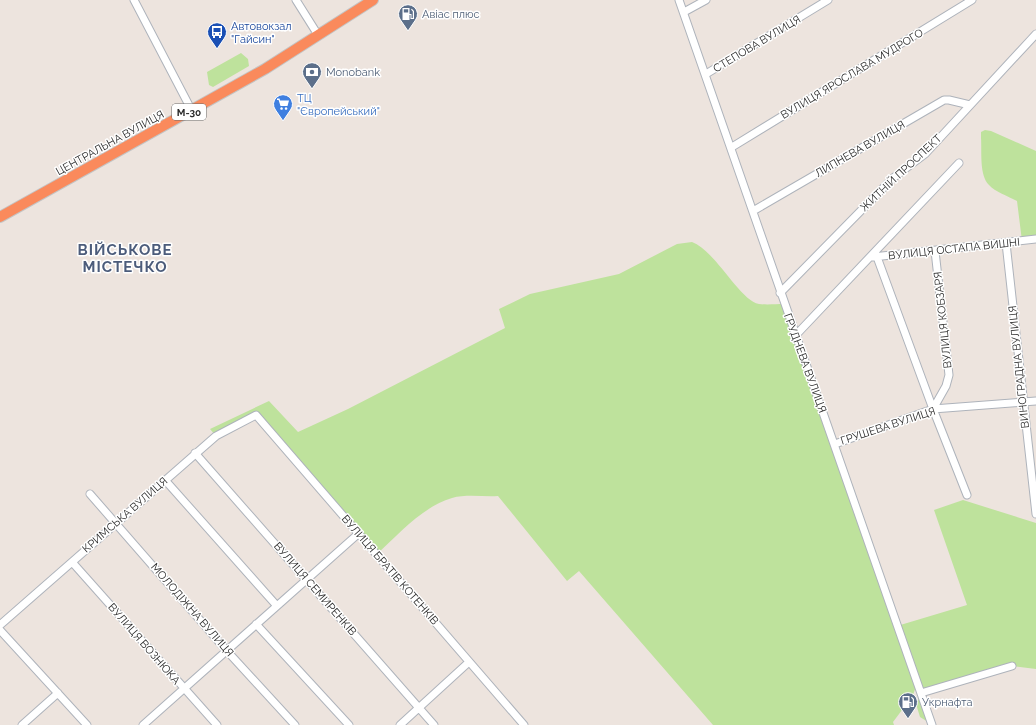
<svg xmlns="http://www.w3.org/2000/svg" width="1036" height="725" viewBox="0 0 1036 725" font-family="Raleway,sans-serif">
<style>
.green{fill:#bee29c}
.lines{fill:none;stroke-linecap:round;stroke-linejoin:round}
.minor-casing{stroke:#aeb3bb;stroke-width:9}
.highway-casing{stroke:#c4c4c4;stroke-width:12}
.minor{stroke:#fff;stroke-width:7}
.highway{stroke:#fa8a5c;stroke-width:10}
.labels{text-anchor:middle;dominant-baseline:central;stroke-width:3;stroke-linejoin:round;paint-order:stroke}
.shield{fill:#fff;stroke:#6b6b6b;stroke-width:1}
.shield-label{font-size:10px;font-weight:bold;fill:#2b2b2b}
.service-label{font-size:11px;fill:#4e5e75;stroke:#fff;text-anchor:start}
.transit-label{font-size:11px;fill:#164399;stroke:#fff;text-anchor:start}
.street-label{font-size:11px;fill:#2b2b2b;stroke:#fff}
.shop-label{font-size:11px;fill:#366cbe;stroke:#fff;text-anchor:start}
.district-label{font-size:15px;font-weight:bold;letter-spacing:1px;fill:#4c5c7b;stroke:#fff}
</style>
<rect width="100%" height="100%" fill="#ede4de"/>
<path class="green" d="M241 53 248 59 249 66 213 87 209 85 207 72Z
M985 130 991 131 1036 151V238L1022 241 1017 201C1008 196 995 192 989 185 979 175 982 151 981 138V132Z
M692 242C716 251 739 300 759 304 767 305 776 304 784 304L897 626 967 605 934 510 963 500 1036 523V669L1012 666 921 693 917 684 908 708 902 710 893 722 894 725H713L579 571 567 581 498 496C484 497 466 494 452 498 422 507 399 534 377 554L257 415 216 436 210 429 269 401 298 432 348 409 505 328 499 309 530 294 619 274 677 244Z
M919 698 928 722 920 717 916 704Z"/>
<g class="lines">
<defs>
<path id="minor" d="M134 0 192 111
M296 0 318 35
M679 0 932 725
M684 12 706 0
M706 74 828 0
M732 147 972 0
M753 211 944 100H949L970 105
M1006 243 1036 514
M873 257 1036 239
M877 257 933 409 967 495
M780 293 893 178 925 154 1036 34
M795 336 959 163
M933 409 946 386 949 375 935 251
M835 444 933 409 1036 401
M195 453 434 725
M165 480 277 606
M90 494 227 651 295 725
M72 562 217 725
M256 624 349 725
M0 625 216 436 256 415 524 725
M0 630 87 725
M921 693 1012 666
M22 725 58 693
M143 725 358 534
M400 725 469 662"/>
<path id="highway" d="M0 217 265 69 373 0"/>
</defs>
<use href="#minor" class="minor-casing"/>
<use href="#highway" class="highway-casing"/>
<use href="#minor" class="minor"/>
<use href="#highway" class="highway"/>
</g>
<defs>
<symbol id="fuel-pin" viewBox="-11 -11 22 30"><path d="M0 17L-7.5 6A9.5 9.5 0 1 1 7.5 6Z" fill="#5c6f8a" stroke="#fff"/><path d="M-5.5-6h7V0h2V4h1.3V-2.5L3-4.5l.8-.8L6-3V5H2.5V1h-1V6h-7ZM-4.2-4.7v3.2H.2V-4.7Z" fill="#fff"/></symbol>
<symbol id="bus-pin" viewBox="-11 -11 22 30"><path d="M0 17L-7.5 6A9.5 9.5 0 1 1 7.5 6Z" fill="#1a4fb4" stroke="#fff"/><path d="M-5-6H5V4H4V6H2V4H-2V6H-4V4H-5ZM-3.5-4V0h7V-4ZM-3.5 1.2v1.5H-2V1.2ZM2 1.2v1.5H3.5V1.2Z" fill="#fff"/></symbol>
<symbol id="bank-pin" viewBox="-11 -11 22 30"><path d="M0 17L-7.5 6A9.5 9.5 0 1 1 7.5 6Z" fill="#5c6f8a" stroke="#fff"/><path d="M-6-4H6V4H-6ZM0-2.3a2.3 2.3 0 1 0 0 4.6a2.3 2.3 0 1 0 0-4.6Z" fill="#fff"/></symbol>
<symbol id="supermarket-pin" viewBox="-11 -11 22 30"><path d="M0 17L-7.5 6A9.5 9.5 0 1 1 7.5 6Z" fill="#3f7fe0" stroke="#fff"/><path d="M-6-5.5h2.5l.6 2H6L4.5 2H-2.5L-4.4-4H-6ZM-1.5 3.2a1.3 1.3 0 1 0 .1 0ZM3 3.2a1.3 1.3 0 1 0 .1 0Z" fill="#fff"/></symbol>
</defs>
<g fill-rule="evenodd">
<use href="#fuel-pin" x="397" y="3" width="22" height="30"/>
<use href="#bus-pin" x="206" y="21" width="22" height="30"/>
<use href="#bank-pin" x="301" y="61" width="22" height="30"/>
<use href="#supermarket-pin" x="272" y="93" width="22" height="30"/>
<use href="#fuel-pin" x="897" y="691" width="22" height="30"/>
</g>
<g class="labels">
<rect class="shield" x="172" y="104" width="34" height="16" rx="3"/>
<g class="shield-label">
<text x="189" y="112">М-30</text>
</g>
<g class="service-label">
<text x="422" y="14">Авіас плюс</text>
<text x="326" y="72">Monobank</text>
<text x="922" y="702">Укрнафта</text>
</g>
<g class="transit-label">
<text x="231" y="26">Автовокзал<tspan x="231" dy="13">"Гайсин"</tspan></text>
</g>
<g class="street-label">
<text transform="translate(757 44) rotate(-31)">СТЕПОВА ВУЛИЦЯ</text>
<text transform="translate(852 74) rotate(-31)">ВУЛИЦЯ ЯРОСЛАВА МУДРОГО</text>
<text transform="translate(110 143) rotate(-29)">ЦЕНТРАЛЬНА ВУЛИЦЯ</text>
<text transform="translate(860 149) rotate(-30)">ЛИПНЕВА ВУЛИЦЯ</text>
<text transform="translate(901 173) rotate(-43)">ЖИТНІЙ ПРОСПЕКТ</text>
<text transform="translate(954 249) rotate(-6)">ВУЛИЦЯ ОСТАПА ВИШНІ</text>
<text transform="translate(943 320) rotate(-96)">ВУЛИЦЯ КОБЗАРЯ</text>
<text transform="translate(805 363) rotate(70)">ГРУДНЕВА ВУЛИЦЯ</text>
<text transform="translate(1019 367) rotate(-96)">ВИНОГРАДНА ВУЛИЦЯ</text>
<text transform="translate(888 426) rotate(-18)">ГРУШЕВА ВУЛИЦЯ</text>
<text transform="translate(125 515) rotate(-41)">КРИМСЬКА ВУЛИЦЯ</text>
<text transform="translate(390 570) rotate(49)">ВУЛИЦЯ БРАТІВ КОТЕНКІВ</text>
<text transform="translate(315 589) rotate(49)">ВУЛИЦЯ СЕМИРЕНКІВ</text>
<text transform="translate(192 610) rotate(49)">МОЛОДІЖНА ВУЛИЦЯ</text>
<text transform="translate(144 644) rotate(49)">ВУЛИЦЯ ВОЗНЮКА</text>
</g>
<g class="shop-label">
<text x="297" y="98">ТЦ<tspan x="297" dy="13">"Європейський"</tspan></text>
</g>
<g class="district-label">
<text x="125" y="250">ВІЙСЬКОВЕ<tspan x="125" dy="17">МІСТЕЧКО</tspan></text>
</g>
</g>
</svg>
